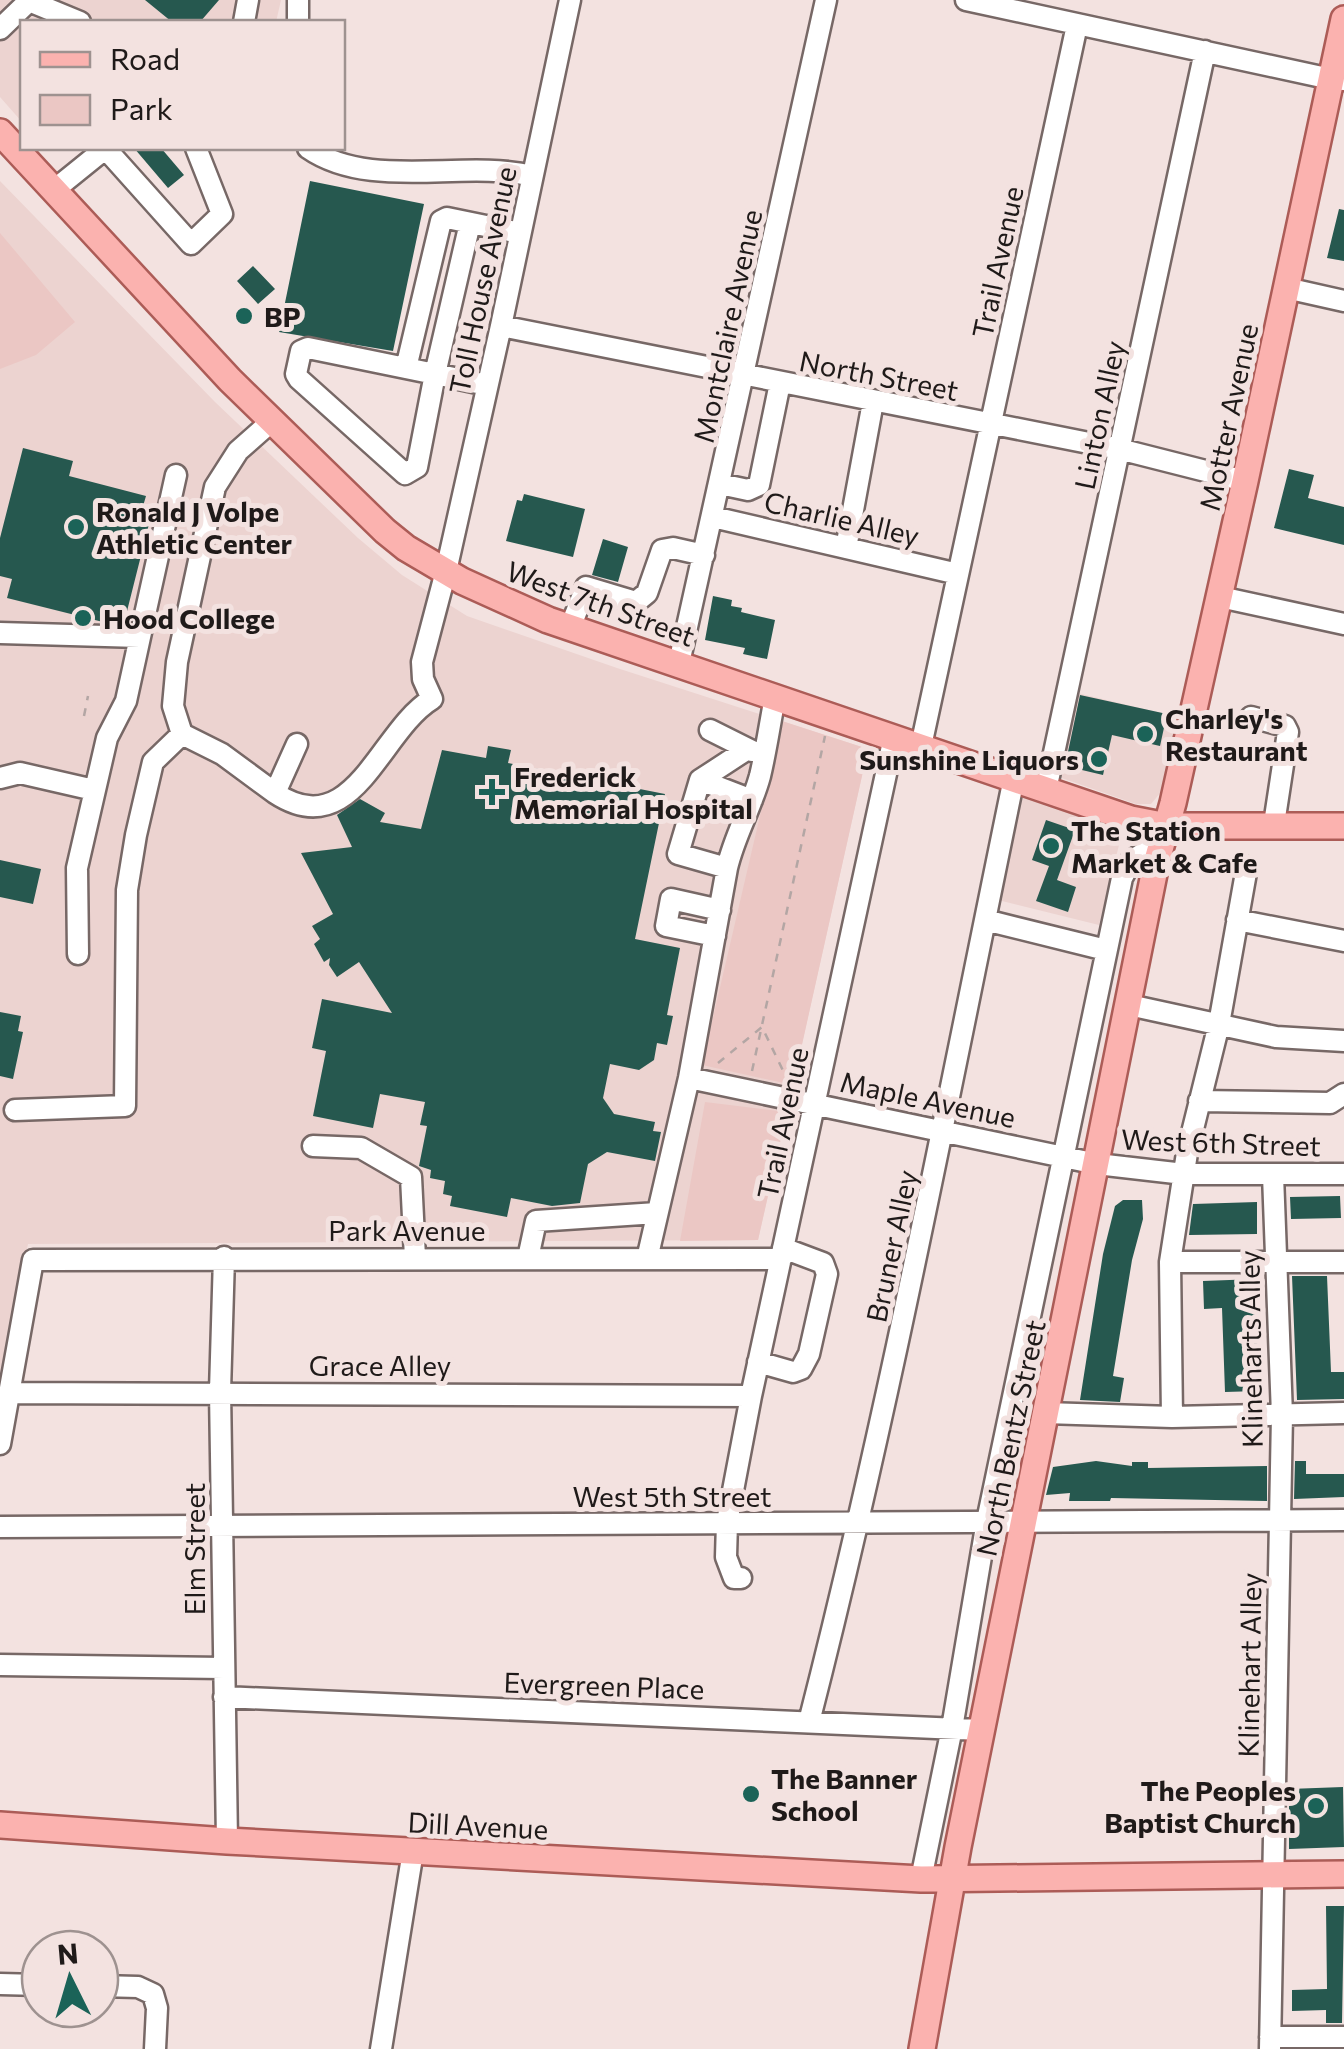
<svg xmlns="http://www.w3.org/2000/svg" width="1344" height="2049" viewBox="0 0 1344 2049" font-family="Commissioner,sans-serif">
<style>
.built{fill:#ecd3d0}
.green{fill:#ebc7c4}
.building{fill:#26584f}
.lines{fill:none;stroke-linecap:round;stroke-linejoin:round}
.minor-casing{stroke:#776866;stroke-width:25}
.major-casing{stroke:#ac5c57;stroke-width:30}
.path{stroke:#b3a6a4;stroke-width:2.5;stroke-dasharray:8 8;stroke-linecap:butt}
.minor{stroke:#fff;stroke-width:20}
.major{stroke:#fbb2af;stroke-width:25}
.poi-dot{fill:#1b6358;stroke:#f3e2e0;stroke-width:4}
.labels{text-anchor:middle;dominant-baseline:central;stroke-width:10;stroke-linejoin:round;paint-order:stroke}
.street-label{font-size:28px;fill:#1f1a19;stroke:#f3e2e0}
.poi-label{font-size:28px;font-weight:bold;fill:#1f1a19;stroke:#f3e2e0;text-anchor:start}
</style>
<rect width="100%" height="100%" fill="#f3e2e0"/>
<path class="built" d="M0 0H281L276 22H22V122L0 97Z
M0 181 215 402 358 538 402 575 467 616 617 668 868 749 758 1240 28 1244 0 1381Z
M1073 692 1178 717 1161 792 1151 804H1136L1056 776Z
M1020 795 1115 830 1119 845 1099 925 994 899Z"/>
<path class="green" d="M0 233 75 322 36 355 0 369Z
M782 721 868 749 793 1085 702 1065Z
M705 1102 787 1112 758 1240 680 1241Z"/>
<path class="building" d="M145 0H219L200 22H172Z
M134 148H161L184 175 168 188Z
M310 181 424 204 393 351 279 332Z
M1339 209 1344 210V261L1327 258Z
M253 266 275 289 258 304 237 281Z
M23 448 73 461 69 476 146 496 141 513 151 516 124 623 103 622 7 598 12 579 0 576V538Z
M1289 469 1314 475 1308 498 1344 507V545L1274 528Z
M524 494 585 509 573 557 506 541 517 500 522 501Z
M603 539 628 547 618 582 592 575Z
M713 596 732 600 731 606 742 608 741 612 775 620 767 659 743 654 745 648 705 640Z
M1080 695 1167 714 1160 746 1112 735 1103 775 1065 766Z
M488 746 511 750 508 763 665 794 635 939 680 948 667 1015 673 1016 667 1045 657 1043 654 1060 639 1070 610 1064 603 1098 614 1114 655 1122 653 1131 661 1132 655 1161 607 1152 588 1164 580 1203 552 1206 511 1198 507 1217 450 1206 452 1196 443 1194 445 1181 430 1178 431 1170 419 1166 427 1126 420 1125 425 1102 380 1094 373 1128 313 1116 326 1051 312 1048 322 999 392 1013 359 962 337 977 329 965 330 958 324 962 314 944 320 939 312 926 333 914 301 853 352 847 337 815 360 799 385 813 380 822 421 829 442 750 486 758Z
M1046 820 1075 830 1057 880 1076 887 1068 912 1036 901 1049 866 1032 860Z
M0 860 41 869 33 904 0 897Z
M0 1012 21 1016 18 1031 23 1032 13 1079 0 1076Z
M1340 1196 1341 1218 1291 1219 1290 1197Z
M1123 1200H1142L1143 1219 1132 1260 1113 1376 1124 1378 1120 1402 1080 1400 1103 1254 1115 1206Z
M1257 1202V1234L1189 1235 1193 1204Z
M1292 1276H1327L1331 1372H1344V1399L1297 1400Z
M1256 1279 1258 1391 1225 1392 1222 1308 1204 1309 1203 1281Z
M1096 1461 1132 1466V1462H1148V1468L1267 1466V1501L1111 1498 1110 1501H1069L1070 1493 1046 1495 1053 1467Z
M1295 1461H1306V1474H1344V1497L1294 1499Z
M1343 1787 1344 1847 1289 1849V1789Z
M1326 1906H1344L1342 2023H1326V2010L1292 2011V1990L1327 1989Z"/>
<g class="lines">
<defs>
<path id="minor" d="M966 0 1331 79 1344 80
M29 1 80 22
M244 22 248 0
M298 22V0
M0 29 30 0
M105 148 191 244 222 214 196 148
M308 148C370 191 463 159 532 176
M54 190 106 148
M470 223 435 374 487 385
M1286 288 1344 301
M501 326 1119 449 1245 481
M308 348 435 374 417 467 405 474 299 379 296 374 301 351Z
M406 368 441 221 447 218 520 233
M720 484 748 490 759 485 780 383
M713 517 958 574
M846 548 873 402
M1220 597 1344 624
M570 628 586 587 636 602 647 593 662 550 673 548 704 555
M0 633 140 637 176 475
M679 663 826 0
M1251 717 1285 726 1288 732 1274 824
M710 730 752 751
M182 734 173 706 177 662 215 487 238 451 272 421
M182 734 222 754 275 793 297 744
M921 746 1077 25
M0 778 20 773 94 790
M700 780 752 800
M1046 790 1205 51
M275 793C354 845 379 731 432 699L423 679 422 662 446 571 501 326 570 0
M727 868 678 854 700 780 746 750
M985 920 1106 950
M1237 920 1344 941
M715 936 666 926 671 899 720 910
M78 954 77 868 107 738 126 701 140 637
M1129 1005 1276 1037 1344 1041
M689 1078 1097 1164 1184 1174H1344
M1199 1101 1330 1103 1344 1094
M15 1110 125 1106 127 890 136 835 153 762 182 734
M313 1146 361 1148 411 1177 415 1258
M224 1257 220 1391 227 1841
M528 1258 536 1221 657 1213
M647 1259 689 1078 727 868C735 834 751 809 760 776 766 751 770 723 775 697
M1170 1262H1344
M758 1362 793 1372 801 1369 809 1354 827 1274 823 1263 783 1248
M9 1393 751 1396
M1045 1413 1172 1417 1344 1413
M1172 1417 1170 1262 1187 1153 1219 1024 1247 867
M0 1444 33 1260 781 1259
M0 1527 1344 1520
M741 1578H734L726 1557 727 1522 751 1396 894 737
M0 1665 223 1668
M224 1697 982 1730
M809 1722C889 1410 949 1093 1014 778
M921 1879 952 1728 987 1521 1122 878 1131 861 1163 840
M0 1984 40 1985
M100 1986 138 1987 153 1994 157 2008 155 2049
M1270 2037H1344
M381 2049 413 1851
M1270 2049 1282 1415 1273 1175"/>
<path id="major" d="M0 132 230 380 385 531 406 548 462 581 548 620 1131 819 1167 826H1344
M0 1825 227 1841 921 1879 1344 1874
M922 2049 958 1847 1156 864 1173 803 1245 481 1344 19"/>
</defs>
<use href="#minor" class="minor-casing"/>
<use href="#major" class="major-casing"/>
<path class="path" d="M84 716 88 696
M718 1063 762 1027 788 1081
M752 1071 825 736"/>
<use href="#minor" class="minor"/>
<use href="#major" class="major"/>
</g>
<g class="poi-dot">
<circle cx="244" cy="316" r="10"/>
<circle cx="76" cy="527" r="10"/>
<circle cx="83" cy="618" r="10"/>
<circle cx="1145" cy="734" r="10"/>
<circle cx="1099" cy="759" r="10"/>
<path d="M487 777h10v10h10v10h-10v10h-10v-10h-10v-10h10z"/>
<circle cx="1051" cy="846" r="10"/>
<circle cx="751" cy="1794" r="10"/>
<circle cx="1316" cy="1806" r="10"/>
</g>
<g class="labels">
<g class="street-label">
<text transform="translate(997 262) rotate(-78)">Trail Avenue</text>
<text transform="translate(482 280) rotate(-78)">Toll House Avenue</text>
<text transform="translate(727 326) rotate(-78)">Montclaire Avenue</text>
<text transform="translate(879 375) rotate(11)">North Street</text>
<text transform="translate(1099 415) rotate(-78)">Linton Alley</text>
<text transform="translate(1228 417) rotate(-78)">Motter Avenue</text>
<text transform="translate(842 518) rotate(13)">Charlie Alley</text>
<text transform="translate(601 603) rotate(20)">West 7th Street</text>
<text transform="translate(928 1099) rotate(12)">Maple Avenue</text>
<text transform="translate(782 1123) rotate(-78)">Trail Avenue</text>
<text transform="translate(1221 1142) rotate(2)">West 6th Street</text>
<text x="407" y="1230">Park Avenue</text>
<text transform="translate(891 1246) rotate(-78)">Bruner Alley</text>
<text transform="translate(1250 1349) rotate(-91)">Klineharts Alley</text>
<text x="380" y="1365">Grace Alley</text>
<text transform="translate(1010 1438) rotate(-78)">North Bentz Street</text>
<text x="672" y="1496">West 5th Street</text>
<text transform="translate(194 1549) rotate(-90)">Elm Street</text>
<text transform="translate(1249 1665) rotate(-89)">Klinehart Alley</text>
<text transform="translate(604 1685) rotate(2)">Evergreen Place</text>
<text transform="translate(478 1825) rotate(3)">Dill Avenue</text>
</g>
<g class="poi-label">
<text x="264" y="316">BP</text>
<text x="96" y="511">Ronald J Volpe<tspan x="96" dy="32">Athletic Center</tspan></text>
<text x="103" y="618">Hood College</text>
<text x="1165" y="718">Charley's<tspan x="1165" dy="32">Restaurant</tspan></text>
<text x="1079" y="759" text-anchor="end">Sunshine Liquors</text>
<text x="514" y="776">Frederick<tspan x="514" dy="32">Memorial Hospital</tspan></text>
<text x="1071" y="830">The Station<tspan x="1071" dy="32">Market &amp; Cafe</tspan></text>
<text x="771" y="1778">The Banner<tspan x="771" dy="32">School</tspan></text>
<text x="1296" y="1790" text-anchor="end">The Peoples<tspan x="1296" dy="32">Baptist Church</tspan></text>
</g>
</g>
<rect x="20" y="20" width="325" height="130" fill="#f3e2e0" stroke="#9e9290" stroke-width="2.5"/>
<rect x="40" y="52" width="50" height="15" fill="#fbb2af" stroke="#9e9290" stroke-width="2.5"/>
<text x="110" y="70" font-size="30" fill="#1f1a19">Road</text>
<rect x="40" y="95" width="50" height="30" fill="#ebc7c4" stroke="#9e9290" stroke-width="2.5"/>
<text x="110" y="120" font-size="30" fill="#1f1a19">Park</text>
<g transform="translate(70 1979) rotate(355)"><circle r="48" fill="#f3e2e0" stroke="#9e9290" stroke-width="2.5"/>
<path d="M0-8L18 38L0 25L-18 38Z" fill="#1b6358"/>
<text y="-15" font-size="28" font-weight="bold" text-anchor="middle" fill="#1f1a19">N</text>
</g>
</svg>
